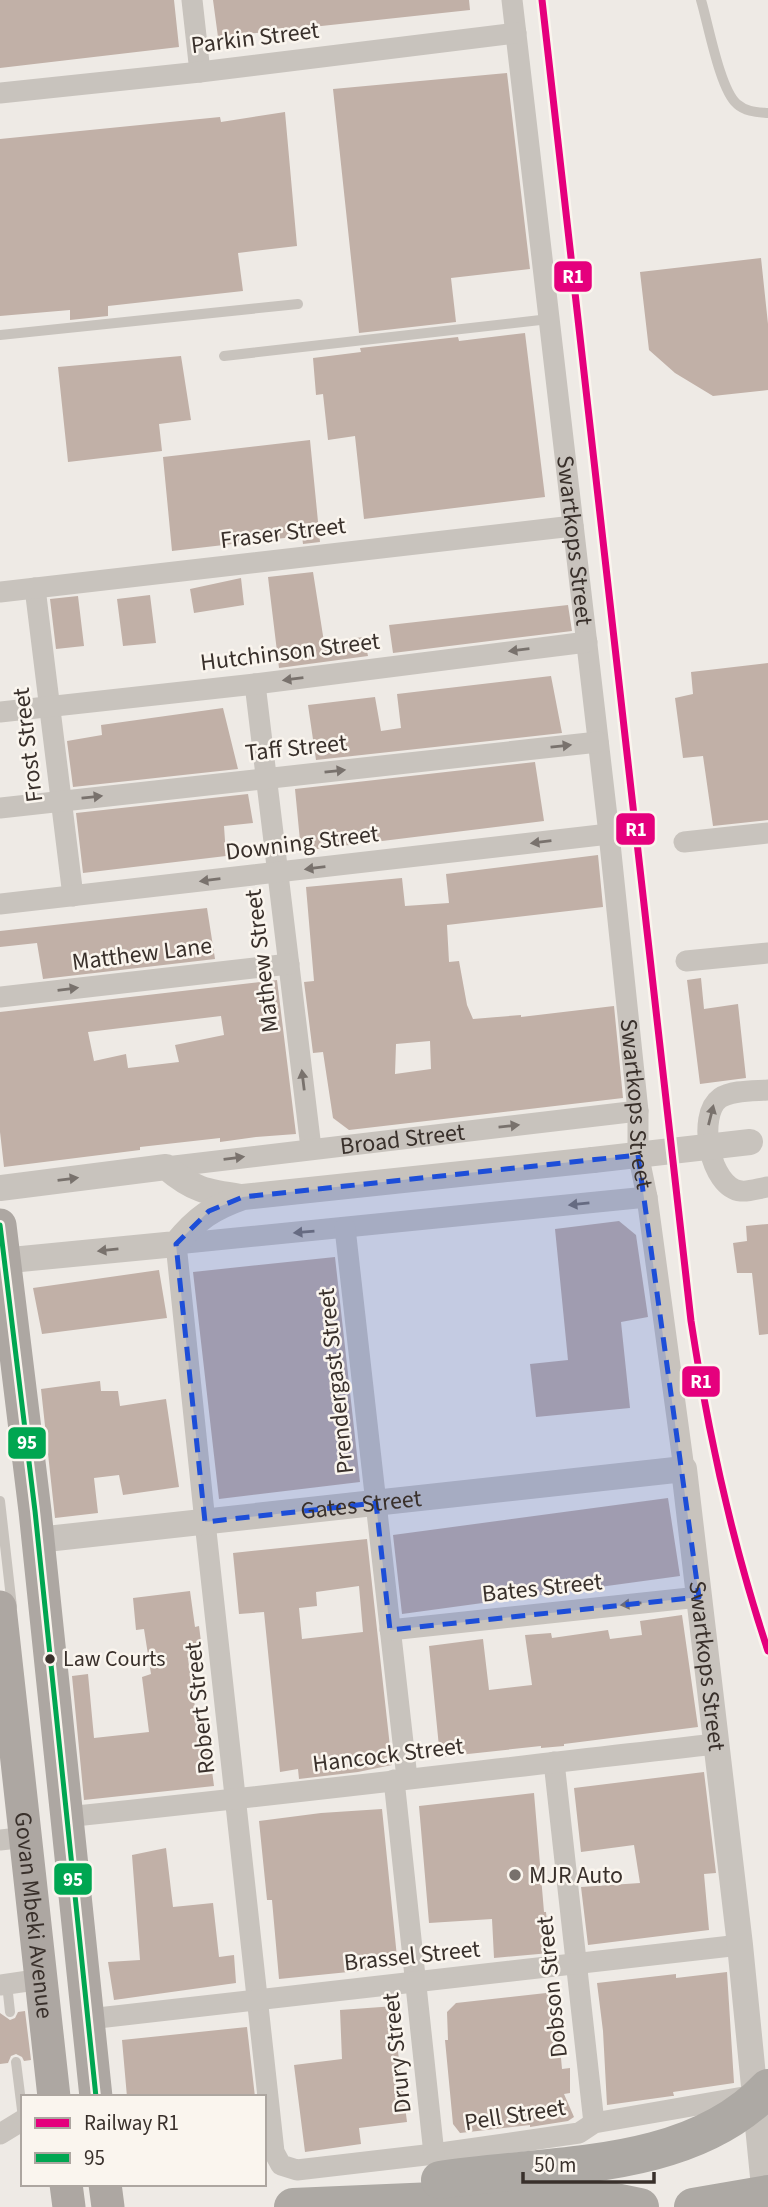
<svg xmlns="http://www.w3.org/2000/svg" width="768" height="2207" viewBox="0 0 768 2207" font-family="'Source Sans 3',sans-serif">
<style>
.building{fill:#c1b0a7;fill-rule:evenodd}
.lines{fill:none;stroke-linecap:round;stroke-linejoin:round}
.service{stroke:#c8c3bd;stroke-width:10}
.minor{stroke:#c8c3bd;stroke-width:21}
.tertiary{stroke:#c8c3bd;stroke-width:26}
.primary{stroke:#ada7a2;stroke-width:33}
.motorway{stroke:#ada9a4;stroke-width:38}
.tertiary-bridge{stroke:#c8c3bd;stroke-width:26}
.motorway-bridge{stroke:#ada9a4;stroke-width:38}
.bus-1-casing{stroke:#faf5ee;stroke-width:10}
.bus-1{stroke:#00a651;stroke-width:5}
.rail-1-casing{stroke:#faf5ee;stroke-width:12}
.rail-1{stroke:#e5007d;stroke-width:7}
.oneway{fill:#79726d}
.marked{fill:#1d4ed8;fill-opacity:0.2;stroke:#1d4ed8;stroke-width:5;stroke-dasharray:14 9;stroke-linejoin:round}
.bus-dot{fill:#39302b;stroke:#faf5ee;stroke-width:2.5}
.poi-dot{fill:#78716c;stroke:#faf5ee;stroke-width:2.5}
.labels{text-anchor:middle;dominant-baseline:central;stroke-width:5;stroke-linejoin:round;paint-order:stroke}
.bus-label{font-size:22px;fill:#39302b;stroke:#faf5ee;text-anchor:start}
.street-label{font-size:24px;fill:#39302b;stroke:#faf5ee}
.poi-label{font-size:24px;fill:#39302b;stroke:#faf5ee;text-anchor:start}
.line-badge{stroke:#faf5ee;stroke-width:2.5}
.badge-label{font-size:19px;text-anchor:middle;font-weight:bold;fill:#fff}
</style>
<rect width="100%" height="100%" fill="#eeeae5"/>
<path class="building" d="M0 0H174L179 47 0 68Z
M213 0H469L470 10 218 37Z
M507 73 530 269 451 278 456 322 359 333 333 89Z
M285 112 297 246 238 253 243 291 108 306V316L70 320V310L0 316V139L220 117 221 122Z
M761 258 768 324V390L713 396 675 373 649 350 640 272Z
M525 333 545 497 364 519 355 436 328 440 323 394 316 395 313 358 361 352 360 348 458 337 459 341Z
M181 356 191 420 159 424 162 451 68 462 58 367Z
M310 440 320 542 303 544 302 536 172 551 163 457Z
M313 572 324 642 364 637 368 656 279 668 268 577Z
M241 578 244 605 194 613 190 589Z
M150 595 156 643 123 646 117 599Z
M78 596 84 646 56 649 50 599Z
M568 605 572 631 393 653 389 625Z
M768 663V820L713 826 703 756 683 758 675 698 693 694 691 672Z
M551 676 562 733 316 760 308 705 375 697 381 731 401 728 397 694Z
M223 708 238 769 73 787 67 741 102 735 101 725Z
M535 762 544 821 301 851 295 789Z
M248 794 253 823 224 826 226 856 83 873 76 813Z
M598 855 603 907 447 925 449 962 459 961 467 1005 473 1019 521 1015V1017L614 1006 623 1098 349 1130 333 1118 323 1052 313 1053 304 982 314 981 306 887 402 878 405 906 449 903 446 874ZM430 1041 431 1069 395 1074 396 1044Z
M207 908 215 959 43 979 37 943 0 947V931Z
M701 978 704 1009 738 1004 746 1078 700 1084 687 980Z
M277 980 296 1134 256 1137 220 1142V1138L140 1147V1150L4 1167 0 1132V1012ZM221 1016 224 1035 175 1045 179 1062 128 1068 126 1054 94 1061 88 1032Z
M619 1221 636 1235 648 1317 621 1322 630 1408 536 1417 530 1364 568 1360 555 1229Z
M768 1224V1334L759 1335 752 1273H737L733 1243 747 1241 746 1226Z
M335 1257 360 1482 219 1499 193 1272Z
M159 1270 167 1318 42 1334 33 1288Z
M100 1381 101 1391H118L120 1406 166 1399 179 1487 123 1495 119 1475 94 1478 98 1513 55 1518 41 1389Z
M668 1498 680 1576 402 1614 393 1535Z
M367 1539 392 1765 358 1772 299 1779 298 1769 280 1772 264 1612 239 1614 233 1553ZM359 1586 363 1632 302 1639 299 1608 317 1606 316 1592Z
M190 1591 195 1627 199 1626 203 1658 188 1659 199 1735 207 1733 214 1786 84 1800 72 1676 88 1674 94 1738 149 1732 142 1677 151 1674 144 1629 136 1630 133 1598Z
M682 1615 698 1727 564 1744V1746L541 1748V1746L440 1757 429 1646 483 1639 489 1690 532 1685 525 1635 551 1633 552 1638 608 1630 610 1639 642 1635 640 1621Z
M704 1772 716 1873 704 1874 709 1930 588 1945 581 1887 640 1883 634 1845 581 1852 574 1788Z
M534 1793 544 1912H546L550 1953 494 1958 492 1919 429 1923 419 1806Z
M382 1809 398 1967 279 1979 272 1900H267L259 1821 321 1813Z
M166 1848 173 1907 213 1903 219 1957 234 1955 236 1983 114 2000 108 1962 140 1960 132 1855Z
M727 1972 734 2083 673 2092 674 2096H672L607 2105 603 2031 597 1983 676 1974V1978Z
M555 1992 562 2069 570 2068V2093L564 2094 574 2117 568 2121 530 2127V2125L460 2133 453 2124 445 2040H448L447 2012 456 2003Z
M395 2006 400 2044H397L407 2122 359 2128 361 2144 305 2152 294 2065 342 2059 340 2010Z
M25 2011 31 2060 24 2061 22 2057 16 2054 11 2056 8 2063 0 2064V2013L10 2020 15 2018 18 2012Z
M247 2027 255 2097H127L122 2040Z"/>
<g class="lines">
<path class="service" d="M701 0C708 23 720 90 737 104 746 112 757 112 768 113
M0 335 298 304
M224 356 549 319
M0 1501 12 1607
M7 1984 10 2012
M16 2062 23 2118"/>
<g class="minor">
<path d="M192 0 200 72"/>
<path id="s1" d="M512 0 609 834 638 1111V1153L647 1197 684 1469"/>
<path d="M0 93 200 72 516 33"/>
<path d="M35 588 73 896"/>
<path d="M0 592 573 526"/>
<path d="M255 684 311 1148"/>
<path d="M0 712 255 684 587 642"/>
<path d="M0 808 598 742"/>
<path d="M684 842 768 833"/>
<path d="M0 904 609 834"/>
<path d="M686 961 768 953"/>
<path d="M0 997 289 964"/>
<path d="M768 1090C753 1091 732 1090 720 1098 696 1115 710 1188 741 1191 749 1192 760 1188 768 1187"/>
<path id="s2" d="M166 1167 638 1111"/>
<path d="M647 1197 176 1244 205 1522 274 2152 281 2165 297 2170 434 2154 579 2133 594 2123 749 2096"/>
<path d="M345 1228 407 1778"/>
<path d="M390 1630 699 1597"/>
<path d="M554 1762 594 2123"/>
<path d="M394 1780 434 2154"/>
<path d="M66 1817C283 1795 500 1768 716 1744"/>
<path d="M0 1840 27 1837"/>
<path d="M0 1985 42 1979"/>
<path d="M89 2019 740 1945"/>
<path d="M0 2134 23 2120"/>
</g>
<g class="tertiary">
<path d="M0 1188 166 1167C193 1190 206 1192 241 1197"/>
<path d="M0 1261 176 1244C197 1218 212 1208 243 1197L593 1160"/>
<path id="s3" d="M37 1540 684 1469 740 1945 766 2207"/>
</g>
<g class="primary">
<path d="M0 1225 35 1511 96 2097"/>
<path id="s4" d="M0 1607 54 2097"/>
<path d="M66 2184 69 2207"/>
<path d="M105 2184 108 2207"/>
</g>
<path class="motorway" d="M293 2207 555 2196 611 2201 640 2207"/>
<path class="tertiary-bridge" d="M593 1160 750 1142"/>
<path class="motorway-bridge" d="M440 2180C547 2163 688 2173 768 2088
M693 2207 768 2194"/>
<defs>
<path id="bus-1" d="M0 1225 35 1511 96 2097"/>
</defs>
<use href="#bus-1" class="bus-1-casing"/>
<use href="#bus-1" class="bus-1"/>
<defs>
<path id="rail-1" d="M542 0 691 1321C708 1433 732 1543 768 1651"/>
</defs>
<use href="#rail-1" class="rail-1-casing"/>
<use href="#rail-1" class="rail-1"/>
</g>
<defs><path id="oneway-solid" d="M-6-.8H1V-3.2L6.5 0L1 3.2V.8H-6Z" transform="scale(1.75)"/></defs>
<g class="oneway">
<use href="#oneway-solid" transform="translate(519 650) rotate(173)"/>
<use href="#oneway-solid" transform="translate(293 679) rotate(173)"/>
<use href="#oneway-solid" transform="translate(561 746) rotate(-6)"/>
<use href="#oneway-solid" transform="translate(335 771) rotate(-6)"/>
<use href="#oneway-solid" transform="translate(92 797) rotate(-6)"/>
<use href="#oneway-solid" transform="translate(541 842) rotate(173)"/>
<use href="#oneway-solid" transform="translate(315 868) rotate(173)"/>
<use href="#oneway-solid" transform="translate(210 880) rotate(173)"/>
<use href="#oneway-solid" transform="translate(68 989) rotate(-7)"/>
<use href="#oneway-solid" transform="translate(303 1080) rotate(-97)"/>
<use href="#oneway-solid" transform="translate(711 1115) rotate(-76)"/>
<use href="#oneway-solid" transform="translate(509 1126) rotate(-6)"/>
<use href="#oneway-solid" transform="translate(234 1158) rotate(-7)"/>
<use href="#oneway-solid" transform="translate(68 1179) rotate(-7)"/>
<use href="#oneway-solid" transform="translate(579 1204) rotate(174)"/>
<use href="#oneway-solid" transform="translate(304 1232) rotate(175)"/>
<use href="#oneway-solid" transform="translate(108 1250) rotate(174)"/>
<use href="#oneway-solid" transform="translate(631 1604) rotate(174)"/>
</g>
<path class="marked" d="M638 1155 699 1597 390 1630 376 1503 205 1522 176 1244 209 1211 243 1197Z"/>
<circle class="bus-dot" cx="50" cy="1659" r="6"/>
<circle class="poi-dot" cx="515" cy="1875" r="7"/>
<g class="labels">
<g class="bus-label">
<text x="63" y="1659">Law Courts</text>
</g>
<g class="street-label">
<text transform="translate(255 38) rotate(-7)">Parkin Street</text>
<text transform="translate(283 533) rotate(-7)">Fraser Street</text>
<text stroke="none"><textPath href="#s1" startOffset="544">Swartkops Street</textPath></text>
<text transform="translate(290 652) rotate(-7)">Hutchinson Street</text>
<text transform="translate(28 745) rotate(-97)">Frost Street</text>
<text transform="translate(296 748) rotate(-6)">Taff Street</text>
<text transform="translate(302 843) rotate(-7)">Downing Street</text>
<text transform="translate(142 954) rotate(-7)">Matthew Lane</text>
<text transform="translate(262 961) rotate(-97)">Mathew Street</text>
<text stroke="none"><textPath href="#s1" startOffset="1111">Swartkops Street</textPath></text>
<text stroke="none"><textPath href="#s2" startOffset="238">Broad Street</textPath></text>
<text transform="translate(336 1381) rotate(-96)">Prendergast Street</text>
<text stroke="none"><textPath href="#s3" startOffset="326">Gates Street</textPath></text>
<text transform="translate(542 1588) rotate(-6)">Bates Street</text>
<text stroke="none"><textPath href="#s3" startOffset="849">Swartkops Street</textPath></text>
<text transform="translate(200 1708) rotate(-96)">Robert Street</text>
<text transform="translate(388 1755) rotate(-7)">Hancock Street</text>
<text stroke="none"><textPath href="#s4" startOffset="310">Govan Mbeki Avenue</textPath></text>
<text transform="translate(412 1956) rotate(-6)">Brassel Street</text>
<text transform="translate(552 1987) rotate(-96)">Dobson Street</text>
<text transform="translate(397 2053) rotate(-96)">Drury Street</text>
<text transform="translate(515 2115) rotate(-9)">Pell Street</text>
</g>
<g class="poi-label">
<text x="529" y="1875">MJR Auto</text>
</g>
</g>
<g class="line-badge">
<rect x="553" y="260" width="40" height="33" rx="7" fill="#e5007d"/>
<rect x="615" y="812" width="41" height="34" rx="7" fill="#e5007d"/>
<rect x="681" y="1365" width="40" height="33" rx="7" fill="#e5007d"/>
<rect x="7" y="1426" width="40" height="34" rx="7" fill="#00a651"/>
<rect x="53" y="1862" width="40" height="34" rx="7" fill="#00a651"/>
</g>
<g class="badge-label">
<text x="573" y="283">R1</text>
<text x="636" y="836">R1</text>
<text x="701" y="1388">R1</text>
<text x="27" y="1449">95</text>
<text x="73" y="1886">95</text>
</g>
<rect x="21" y="2095" width="245" height="91" fill="#faf5ee" stroke="#ada6a0" stroke-width="2"/>
<rect x="35" y="2118" width="35" height="10" fill="#e5007d" stroke="#ada6a0" stroke-width="2"/>
<text x="84" y="2130" font-size="21" fill="#39302b">Railway R1</text>
<rect x="35" y="2153" width="35" height="10" fill="#00a651" stroke="#ada6a0" stroke-width="2"/>
<text x="84" y="2165" font-size="21" fill="#39302b">95</text>
<path d="M523 2172v10h131v-10" fill="none" stroke="#39302b" stroke-width="3.5"/>
<text x="534" y="2172" font-size="21" fill="#39302b" stroke="#faf5ee" stroke-width="5" paint-order="stroke">50 m</text>
</svg>
